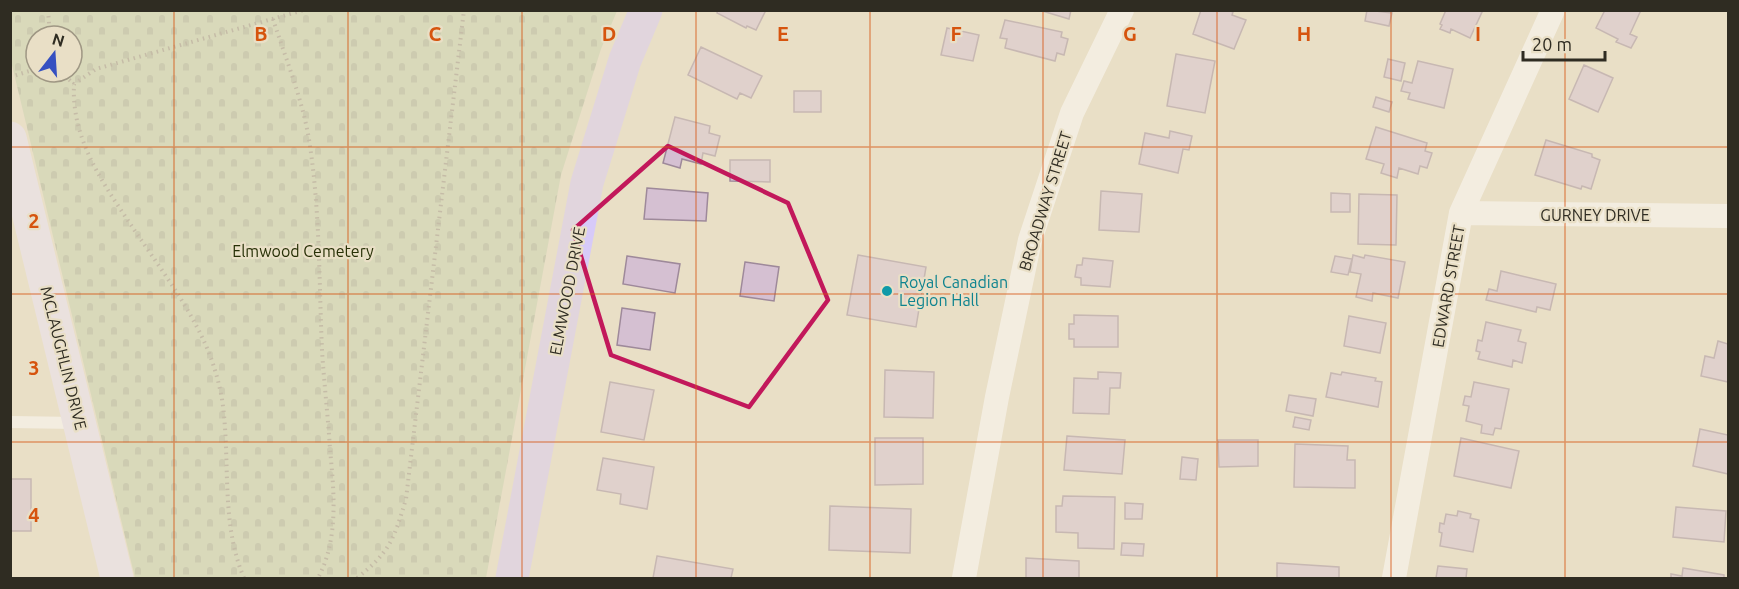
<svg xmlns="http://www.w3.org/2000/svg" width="1739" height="589" viewBox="0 0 1739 589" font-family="Ubuntu,sans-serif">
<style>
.cemetery{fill:url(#cemetery-stones);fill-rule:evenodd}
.building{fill:#d5c0d2;stroke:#9e899a;stroke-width:1.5}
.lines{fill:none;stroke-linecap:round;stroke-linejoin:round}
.path{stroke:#9a9380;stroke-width:4;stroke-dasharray:1.5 4.5;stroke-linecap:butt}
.lane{stroke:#fff;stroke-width:12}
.street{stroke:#fff;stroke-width:24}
.secondary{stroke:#ebe5fb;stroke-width:33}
.primary{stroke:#d7caf8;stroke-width:33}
.marked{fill:none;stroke:#c2185b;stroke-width:4.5;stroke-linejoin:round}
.grid{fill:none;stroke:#d6540e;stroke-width:1.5;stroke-opacity:0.55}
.culture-dot{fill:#0f9aa8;stroke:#e9dfc6;stroke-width:2}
.labels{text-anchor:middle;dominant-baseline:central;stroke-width:4.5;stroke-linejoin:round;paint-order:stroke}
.street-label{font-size:16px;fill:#2f2c22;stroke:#e9dfc6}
.park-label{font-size:16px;fill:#283107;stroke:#e9dfc6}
.culture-label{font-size:16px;fill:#0d838f;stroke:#e9dfc6;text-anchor:start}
.grid-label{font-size:20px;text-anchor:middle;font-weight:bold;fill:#d6540e;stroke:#e9dfc6;stroke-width:4.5;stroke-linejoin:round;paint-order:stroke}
</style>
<defs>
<pattern id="cemetery-stones" width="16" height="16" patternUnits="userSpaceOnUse" patternTransform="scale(1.5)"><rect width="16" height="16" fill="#c6d2ac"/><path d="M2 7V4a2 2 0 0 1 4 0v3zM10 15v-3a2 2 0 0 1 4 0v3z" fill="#aab494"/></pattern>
</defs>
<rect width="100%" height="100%" fill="#e9dfc6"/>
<path class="cemetery" d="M10 11H617L601 49 561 175 486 578H135L11 61ZM36 36H72V72H36Z"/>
<path class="building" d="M718 10H766L756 30 747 26 746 28 717 13Z
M1039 10H1071L1069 19Z
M1201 10H1228L1233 12 1232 15 1246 20 1234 49 1193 34Z
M1367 10 1392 13 1389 26 1365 21Z
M1446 10H1478L1482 12 1470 38 1451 29 1450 33 1440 29 1442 25 1440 24Z
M1605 10H1641L1630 34 1637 37 1631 48 1616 42 1618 39 1596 28Z
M1005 20 1062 32 1061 37 1068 39 1064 55 1057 53 1055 61 1005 48 1007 39 1000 38Z
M947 28 979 35 973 61 941 55Z
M701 47 762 76 751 98 740 93 737 99 688 75Z
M1176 54 1215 61 1205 113 1167 106Z
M1388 59 1405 63 1401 81 1384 77Z
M1418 61 1453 69 1444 108 1408 99 1410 93 1401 91 1404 81 1412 83Z
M1584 65 1613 78 1598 112 1569 99Z
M794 91H821V112H794Z
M1376 97 1392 102 1389 112 1373 107Z
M675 117 710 126 709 133 720 136 715 156 703 153 701 164 682 159 680 168 663 163Z
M1376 127 1427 143 1425 151 1432 153 1427 168 1420 166 1418 174 1399 168 1397 178 1381 173 1384 164 1366 159Z
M1170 131 1192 136 1189 150 1183 149 1178 173 1139 164 1145 133 1169 138Z
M1546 140 1592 154V157L1600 160 1591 189 1582 186 1581 189 1535 175Z
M730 160H770V182L730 181Z
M647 188 708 193 706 221 644 219Z
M1101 191 1142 194 1139 232 1099 230Z
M1331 193 1350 194V212H1331Z
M1359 194 1397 195 1396 245 1358 244Z
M858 255 926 267 916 327 847 315Z
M1353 255 1364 258 1365 255 1405 262 1398 298 1373 293 1372 301 1356 297 1361 274 1350 272Z
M627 256 680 264 675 293 623 284Z
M1335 256 1352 259 1348 275 1331 272Z
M1083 258 1113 261 1110 287 1081 285V278L1075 277 1077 265H1082Z
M745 262 779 267 774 301 740 296Z
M1501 271 1556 284 1550 310 1537 307 1536 312 1486 300 1489 289 1497 291Z
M622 308 655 313 650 350 617 345Z
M1074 315 1118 316V347H1074V339H1069V324H1074Z
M1349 316 1386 323 1380 353 1344 346Z
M1486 322 1521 330 1518 341 1526 343 1522 363 1513 360 1512 367 1478 359 1480 352 1476 351 1478 340 1482 341Z
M1718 341 1728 344V382L1701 376 1705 356 1714 358Z
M885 370 934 372 933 418 884 417Z
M1098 372 1121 373 1120 388H1110L1109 414 1073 413 1074 378 1098 379Z
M1342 372 1376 378 1375 381 1382 382 1378 407 1326 397 1331 373 1341 375Z
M610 382 654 390 644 440 601 432Z
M1474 382 1509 389 1501 429 1495 428 1493 435 1481 433 1482 425 1466 421 1469 406 1463 405 1465 396 1471 397Z
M1289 395 1316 399 1313 416 1286 411Z
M1295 417 1311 420 1309 430 1293 427Z
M1700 429 1728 435V474L1693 466Z
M1067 436 1125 440 1122 474 1064 470Z
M875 438H923V484L875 485Z
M1461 438 1519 451 1511 488 1454 476Z
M1218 440H1258V466L1219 467Z
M1295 444 1348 446 1347 460H1355V488L1294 487Z
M1182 457 1198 459 1196 480 1180 479Z
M603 458 654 467 647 509 620 504 621 494 597 490Z
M10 479H31V531H10Z
M1063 496 1115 497 1114 549 1078 548V533L1056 532V506H1062Z
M1125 503 1143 504 1142 519H1125Z
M830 506 911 509 910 553 829 550Z
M1676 507 1726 511 1724 542 1673 537Z
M1458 511 1471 514 1470 518 1479 520 1473 552 1440 546 1442 533 1439 532 1440 523 1444 524 1446 514 1457 516Z
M1122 543 1144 544 1143 556 1121 555Z
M657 556 733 569 731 578H653Z
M1026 558 1079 561V578H1026Z
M1277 563 1339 567V578H1277Z
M1438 566 1467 569 1466 578H1436Z
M1683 568 1724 575V578H1671V574L1682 576Z"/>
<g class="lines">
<path class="path" d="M48 10 50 36
M273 19C286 60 304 103 310 146 320 213 319 282 322 350 324 383 328 416 330 449 334 492 339 539 318 578
M60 72 74 84
M10 77 36 69
M244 578C220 522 231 459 222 399 218 377 211 355 201 335 183 298 158 265 135 231 105 186 71 141 74 84L96 69 304 10
M357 578C390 552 394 539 406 499L464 10"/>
<path class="lane" d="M10 422 78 423"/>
<path class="street" d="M1461 213 1728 216
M964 578 997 397 1030 240 1072 113 1122 10
M1394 578 1461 213 1553 10"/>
<path class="secondary" d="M10 138 117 578"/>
<path class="primary" d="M512 578 587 183 625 60 646 10"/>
</g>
<path d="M0 0H1739V589H0ZM668 146 788 203 828 300 749 407 611 355 573 230Z" fill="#e9dfc6" fill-opacity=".55" fill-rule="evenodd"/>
<path class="marked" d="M668 146 788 203 828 300 749 407 611 355 573 230Z"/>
<path class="grid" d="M174 10V578M348 10V578M522 10V578M696 10V578M870 10V578M1043 10V578M1217 10V578M1391 10V578M1565 10V578M10 147H1728M10 294H1728M10 442H1728"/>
<circle class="culture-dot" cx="887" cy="291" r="6"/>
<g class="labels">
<g class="street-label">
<text transform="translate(1045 201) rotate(-73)">BROADWAY STREET</text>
<text x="1595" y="215">GURNEY DRIVE</text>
<text transform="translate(1448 286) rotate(-80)">EDWARD STREET</text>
<text transform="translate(567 291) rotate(-79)">ELMWOOD DRIVE</text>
<text transform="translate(64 358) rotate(76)">MCLAUGHLIN DRIVE</text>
</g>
<g class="park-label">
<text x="303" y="251">Elmwood Cemetery</text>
</g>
<g class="culture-label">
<text x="899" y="282">Royal Canadian<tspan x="899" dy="18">Legion Hall</tspan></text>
</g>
</g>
<g class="grid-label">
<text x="261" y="41">B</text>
<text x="435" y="41">C</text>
<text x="609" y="41">D</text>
<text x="783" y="41">E</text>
<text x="956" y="41">F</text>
<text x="1130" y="41">G</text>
<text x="1304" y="41">H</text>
<text x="1478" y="41">I</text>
<text x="34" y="228">2</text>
<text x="34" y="375">3</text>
<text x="34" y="522">4</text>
</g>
<rect width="1739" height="589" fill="none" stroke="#2f2c22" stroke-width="24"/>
<g transform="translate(54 54) rotate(17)"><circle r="28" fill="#e9dfc6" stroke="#9f9784" stroke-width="1.5"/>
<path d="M0-4.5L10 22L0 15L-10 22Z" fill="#3550c1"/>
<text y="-9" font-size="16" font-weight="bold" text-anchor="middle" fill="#2f2c22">N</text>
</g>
<path d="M1523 51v9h82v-9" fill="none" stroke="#2f2c22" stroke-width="3"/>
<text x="1532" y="51" font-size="18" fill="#2f2c22" stroke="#e9dfc6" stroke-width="4.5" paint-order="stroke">20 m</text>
</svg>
